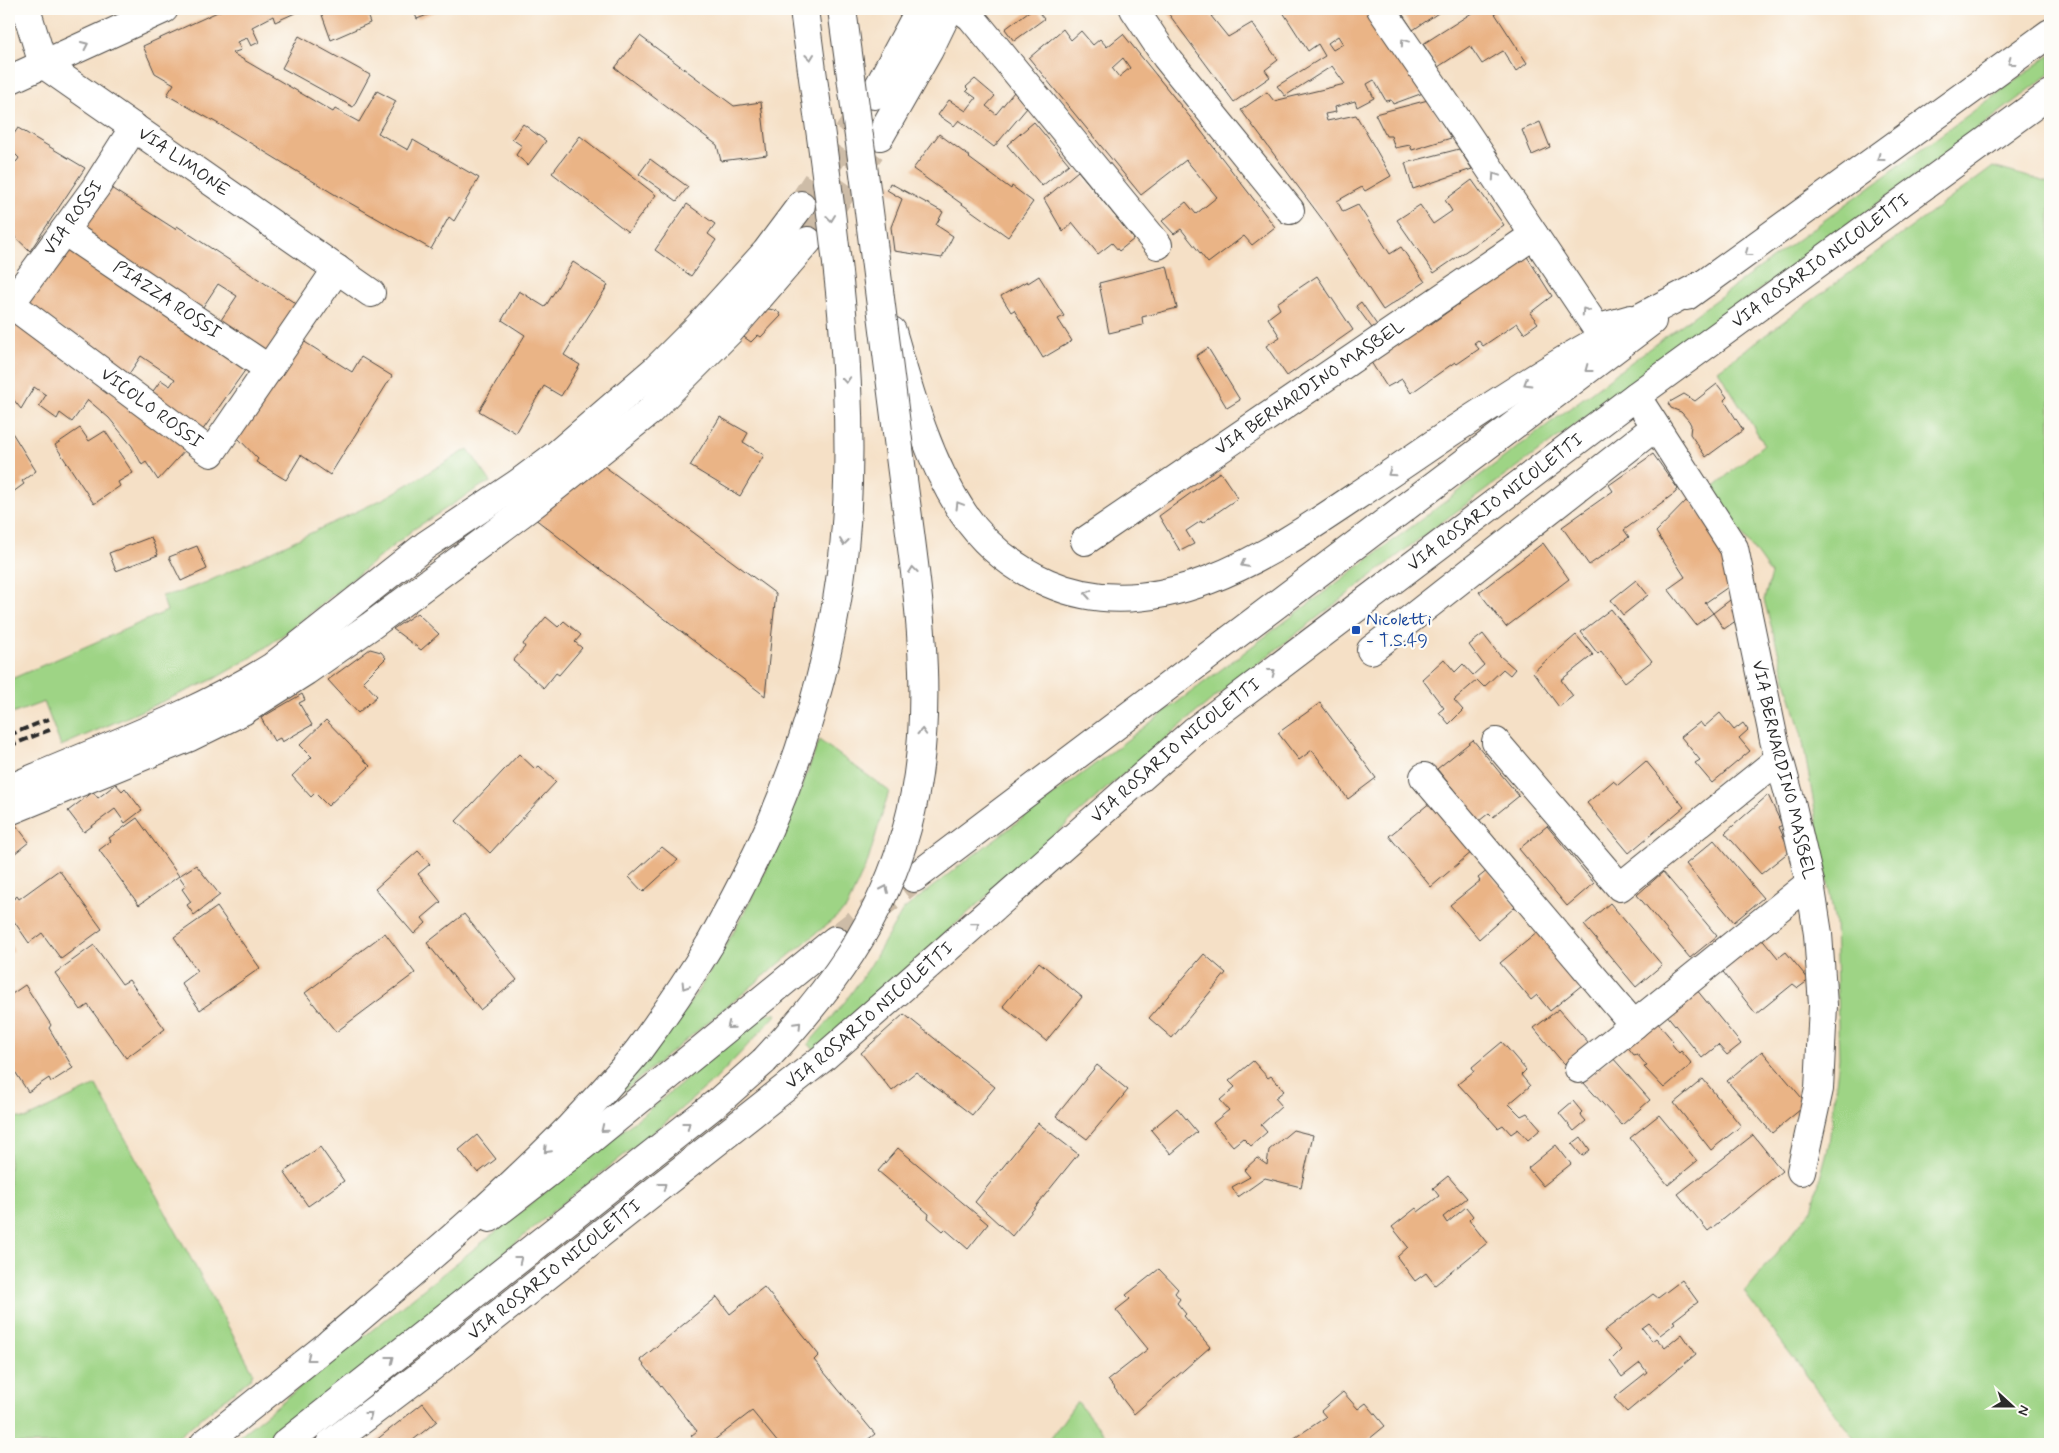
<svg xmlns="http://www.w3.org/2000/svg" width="2059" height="1453" viewBox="0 0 2059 1453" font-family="Mynerve,sans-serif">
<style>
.green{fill:#9ed485;stroke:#648058}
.building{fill:#eab486;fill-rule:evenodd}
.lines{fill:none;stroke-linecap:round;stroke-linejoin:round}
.street-tunnel{stroke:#cdbca7;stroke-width:28;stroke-dasharray:28 14;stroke-linecap:butt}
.secondary-tunnel{stroke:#cdbca7;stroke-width:28;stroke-dasharray:28 14;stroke-linecap:butt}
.street-casing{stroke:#494642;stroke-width:30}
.secondary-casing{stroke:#494642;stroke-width:30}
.highway-casing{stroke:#494642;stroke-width:30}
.street{stroke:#fff;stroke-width:28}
.secondary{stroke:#fff;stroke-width:28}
.highway{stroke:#fff;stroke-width:28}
.rail{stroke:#2b2b2b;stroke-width:4;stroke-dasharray:8 4;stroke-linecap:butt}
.highway-bridge-casing{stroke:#494642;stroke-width:30;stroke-linecap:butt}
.highway-bridge{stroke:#fff;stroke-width:28}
.oneway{stroke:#a0a0a0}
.transit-dot{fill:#1a4fb4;stroke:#fdfcf7;stroke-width:2}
.labels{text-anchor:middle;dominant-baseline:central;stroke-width:4.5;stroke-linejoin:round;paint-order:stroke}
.street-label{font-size:18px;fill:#2b2b2b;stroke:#fdfcf7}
.transit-label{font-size:18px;fill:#164399;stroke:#fdfcf7;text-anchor:start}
</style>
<rect width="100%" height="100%" fill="#fdfcf7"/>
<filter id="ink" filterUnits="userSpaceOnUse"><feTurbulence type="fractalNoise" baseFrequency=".02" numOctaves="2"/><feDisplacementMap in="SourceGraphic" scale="10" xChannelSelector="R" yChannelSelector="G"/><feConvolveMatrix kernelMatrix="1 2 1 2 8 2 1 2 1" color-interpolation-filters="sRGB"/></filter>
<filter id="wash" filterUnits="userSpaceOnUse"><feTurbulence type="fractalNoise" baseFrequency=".0096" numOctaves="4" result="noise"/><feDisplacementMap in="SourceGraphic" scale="20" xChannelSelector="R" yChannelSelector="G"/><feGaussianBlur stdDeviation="1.12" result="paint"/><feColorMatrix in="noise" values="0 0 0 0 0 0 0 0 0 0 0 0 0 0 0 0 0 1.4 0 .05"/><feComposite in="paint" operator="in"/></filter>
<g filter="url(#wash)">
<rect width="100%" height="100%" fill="#f5e0c6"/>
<path class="green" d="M2050 55V74L1937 160 1427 533 1216 696 1101 793 816 1050 808 1044 844 1003 869 968 903 910 959 866 1654 345Z
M1993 167 2050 183V1444H1858L1744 1292 1812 1209 1829 1144 1839 1058 1835 923 1802 737 1764 600 1771 574 1710 490 1764 444 1718 370Z
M468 449 491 482 483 485 414 529 287 632 252 657 214 679 61 746 44 702 9 715V680L167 611 162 596 180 592 207 582 385 498Z
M819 740 889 791 868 861 846 909 608 1104C633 1075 659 1047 681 1016 740 931 785 838 819 740Z
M764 1014H777L718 1077 661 1126 553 1211 456 1294 265 1444H229L656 1104Z
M96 1085 253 1372 251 1378 169 1444H9V1116L25 1119Z
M1077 1401 1112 1444H1047Z"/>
<g id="blocks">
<path class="building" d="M224 9H304L275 22 273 16 252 27 259 42 251 46 247 38 237 42 241 50 232 53 333 112 335 109 359 122 377 91 396 101 378 133 408 150 413 140 479 178 454 221 449 217 431 249 334 194 224 127 167 95 174 84 155 73 143 46Z
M317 9H365L370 23 331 40 321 12 318 13Z
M413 9H439L440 10 417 19Z
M1032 9H1036L1044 19 1014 41 1005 29Z
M1165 9H1229L1211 16 1228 37 1252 23 1278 60 1265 70 1270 77 1234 102Z
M1252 9H1266L1255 14Z
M1281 9H1367L1423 93 1393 104 1391 100 1386 101 1374 80 1367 84 1374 98 1357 107 1355 101 1335 107 1336 112 1325 114 1327 121 1356 115 1391 176 1365 191 1362 187 1337 201 1343 212 1358 205 1390 254 1401 247 1425 282 1383 310 1325 223 1241 110 1267 92 1274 101 1345 84 1332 66 1285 96 1277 86 1325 56 1318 44 1308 51ZM1338 36 1343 44 1333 50 1328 43Z
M1399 9H1444L1413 30Z
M1478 9H1492L1527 63 1516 72 1503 51 1482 64 1470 46 1438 67 1423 44Z
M1063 29 1071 40 1081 31 1093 45 1100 39 1107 47 1123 34 1198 127 1275 227 1252 245 1244 236 1208 263 1181 229 1174 234 1162 221 1186 202 1196 214 1217 197 1186 160 1141 195 1029 58ZM1123 58 1130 68 1119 77 1112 68Z
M299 36 370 75 353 107 282 68Z
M640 36 734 106 761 102 767 155 721 161 717 145 615 68Z
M975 79 995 96 986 106 996 114 1014 92 1027 108 994 147 959 120 954 126 938 115 949 100 966 111 976 98 966 91 968 89 966 87Z
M1428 100 1451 138 1412 150 1410 145 1395 148 1391 136H1386L1375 114Z
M1034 122 1069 164 1042 186 1007 145Z
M1540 122 1550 147 1532 155 1522 130Z
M523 124 546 141 528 165 516 155 522 146 512 139Z
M18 128 85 168 30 251 13 235 9 241V166L17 161 19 158 9 148V141Z
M939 134 970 157 969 158 1011 189 1012 186 1033 202 1008 237 913 169Z
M580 136 656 195 628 232 552 173Z
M1459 149 1472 169 1413 189 1405 163Z
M650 159 688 187 677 201 639 174Z
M1078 171 1134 239 1119 251 1112 243 1098 254 1072 222 1063 232 1044 199Z
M1472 180 1504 225 1434 273 1397 220 1420 205 1433 224 1452 211 1445 200Z
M100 181 175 229 177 226 298 305 266 355 219 323 237 296 218 284 201 310 72 225Z
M890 183 943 212 936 225 953 236 942 258 894 251 891 227 902 199 887 190Z
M687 204 715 224 708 234 716 240 691 276 655 250Z
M62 243 246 369 202 431 151 394 161 380 170 386 175 379 141 356 129 374 24 301Z
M1526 255 1552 296 1530 313 1538 323 1524 333 1517 323 1483 346 1478 340 1474 343 1479 349 1457 364 1455 362 1411 393 1402 379 1387 387 1369 359 1426 317 1431 324Z
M573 262 608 285 564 355 580 365 561 396 544 386 516 433 479 411 525 335 502 320 519 291 545 307Z
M1167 266 1177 308 1142 317 1143 325 1109 333 1099 283Z
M1039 276 1064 316 1058 319 1072 341 1043 358 1014 310 1011 312 1001 296 1027 281 1028 283Z
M1317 276 1353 330 1287 376 1266 346 1280 337 1268 318 1280 309 1277 303Z
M1361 302 1377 325 1372 328 1356 306Z
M764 308 778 311 781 316 761 337 758 335 751 342 741 335Z
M15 317 187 448 158 480 146 462 142 465 132 446 109 418 88 400 72 422 60 413 57 419 39 406 46 395 34 387 21 409 9 394V328Z
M300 339 352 372 361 357 392 376 330 475 301 455 286 480 256 462 258 459 238 438Z
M1208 348 1240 400 1227 408 1196 356Z
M1717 384 1727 397 1724 400 1743 430 1706 457 1690 434 1691 425 1689 421 1681 412 1671 408 1668 403 1684 394 1695 401Z
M720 417 748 433 743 442 764 455 740 496 690 466Z
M80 428 89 441 105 431 133 473 118 482 120 486 94 504 55 445Z
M11 431 36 471 22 481 24 484 9 495V433Z
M1653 454 1678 489 1675 493 1624 530 1629 537 1589 565 1562 527 1613 491 1609 485Z
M600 463 776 594 765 696 534 518Z
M1220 472 1238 498 1202 523 1201 521 1186 531 1194 544 1180 551 1159 516Z
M1690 497 1718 542 1731 585 1705 603 1713 613 1696 625 1668 589 1685 577 1656 532Z
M151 537 158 555 116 571 109 553Z
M1543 543 1569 579 1506 627 1479 592Z
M197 546 207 569 181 581 169 557Z
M1636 580 1648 595 1623 615 1611 600Z
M1734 597 1740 618 1724 629 1713 613Z
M1611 609 1652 661 1625 682 1601 651 1598 654 1581 632Z
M417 613 439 634 421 650 393 629Z
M546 617 558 627 564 621 581 635 575 642 582 648 559 675 556 673 544 688 513 661 525 647 523 644Z
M1483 634 1500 656 1515 669 1510 675 1503 669 1484 687 1477 680 1454 700 1463 710 1449 724 1439 712 1444 708 1422 679 1444 659 1455 672 1463 664 1473 675 1484 665 1469 645Z
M1576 635 1593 655 1561 680 1573 696 1559 707 1533 672Z
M370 649 381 652 386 658 363 681 377 696 358 713 328 680Z
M302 694 305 700 299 703 312 725 282 742 280 738 274 741 261 718Z
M1320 703 1376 778 1348 799 1312 750 1299 760 1278 733Z
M1720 713 1734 730 1743 723 1748 730 1739 738 1750 751 1712 783 1695 763 1700 760 1681 737 1700 722 1704 727Z
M326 720 370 766 328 806 315 793 311 797 292 776 312 757 300 745Z
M1473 740 1519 796 1493 817 1489 813 1479 821 1437 769Z
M519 754 535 769 539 766 556 782 490 853 456 821Z
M1646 761 1684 807 1629 853 1587 803 1613 781 1618 785Z
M116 784 122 791 125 788 142 810 125 823 115 809 84 832 68 811 93 792 98 798Z
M1768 795 1782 825 1779 827 1790 851 1761 874 1725 833Z
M1431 802 1473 851 1431 887 1389 836Z
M9 816 29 842 9 858Z
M137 818 179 876 139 905 99 850 111 841 109 838Z
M1547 826 1594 883 1567 906 1519 849Z
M1714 840 1763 898 1734 922 1686 864Z
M662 847 678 860 643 892 629 877Z
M418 851 430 864 418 874 441 902 422 918 426 923 414 934 375 889Z
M196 865 220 895 194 915 187 905 191 902 182 889 186 886 179 876Z
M59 870 102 929 61 959 42 933 29 943 9 914V903L17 896 19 899Z
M1488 870 1515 907 1479 939 1450 905 1480 881 1478 878Z
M1663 872 1717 936 1690 958 1637 895Z
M1610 903 1662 965 1636 987 1584 925Z
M217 907 260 968 200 1010 181 983 197 971 174 937Z
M464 914 517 980 480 1010 427 943Z
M1538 932 1582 985 1550 1011 1537 995 1531 1000 1500 963Z
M385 933 415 973 336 1032 305 993Z
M1760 936 1778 958 1786 952 1809 980 1798 988 1793 984 1756 1014 1720 968Z
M9 942 14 951 9 954Z
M94 945 122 984 129 980 165 1029 126 1058 88 1005 81 1010 55 973Z
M1204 954 1226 973 1172 1038 1149 1018Z
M1039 962 1082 997 1046 1041 1003 1006Z
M25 985 51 1025 49 1028 73 1068 51 1082 49 1078 28 1092 9 1062V996Z
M1696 989 1741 1044 1727 1055 1718 1045 1702 1058 1666 1014Z
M1559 1009 1589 1043 1564 1064 1534 1028Z
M904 1014 995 1087 972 1115 916 1072 892 1091 861 1053Z
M1656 1021 1673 1041 1671 1043 1679 1053 1681 1051 1692 1064 1664 1088 1644 1067 1647 1066 1637 1054 1634 1055 1626 1045Z
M1502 1042 1526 1070 1521 1075 1530 1086 1509 1104 1521 1116 1527 1113 1541 1129 1528 1140 1518 1129 1511 1134 1503 1125 1498 1128 1458 1084 1474 1071 1472 1067Z
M1762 1051 1807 1104 1772 1133 1727 1081Z
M1612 1057 1650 1100 1622 1125 1583 1082Z
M1253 1061 1268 1078 1271 1076 1284 1091 1275 1098 1282 1106 1261 1125 1267 1132 1251 1146 1243 1138 1233 1146 1213 1123 1229 1110 1220 1100 1235 1087 1229 1081Z
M1097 1065 1128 1090 1087 1139 1056 1116Z
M1703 1079 1741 1126 1711 1150 1674 1103Z
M1573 1101 1582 1112 1580 1114 1586 1121 1574 1131 1559 1113Z
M1177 1108 1197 1132 1171 1154 1151 1130Z
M1659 1115 1697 1161 1668 1185 1630 1138Z
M1038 1123 1078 1154 1012 1236 975 1202Z
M1293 1130 1313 1135 1301 1187 1265 1178 1238 1197 1232 1187 1250 1177 1244 1170 1257 1158 1267 1165 1269 1150Z
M477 1135 496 1159 478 1173 459 1150Z
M1753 1135 1782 1171 1708 1231 1678 1194Z
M1581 1137 1590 1150 1582 1156 1572 1144Z
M1556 1145 1571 1164 1543 1186 1528 1168Z
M320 1147 344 1181 308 1206 284 1172Z
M898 1148 988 1224 968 1249 945 1229 943 1231 928 1218 929 1214 878 1171Z
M1448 1176 1467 1198 1443 1217 1447 1223 1466 1207 1473 1216 1469 1220 1487 1243 1435 1285 1426 1273 1415 1281 1397 1257 1408 1247 1392 1227 1416 1208 1418 1212 1439 1196 1433 1188Z
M1159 1269 1178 1289 1175 1293 1180 1299 1177 1303 1186 1314 1184 1316 1210 1347 1134 1414 1108 1380 1148 1349 1116 1310 1130 1299 1126 1295Z
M1682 1280 1698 1302 1673 1321 1676 1323 1660 1335 1649 1323 1642 1328 1652 1341 1656 1338 1665 1348 1682 1334 1696 1354 1627 1412 1614 1398 1647 1372 1640 1363 1622 1377 1610 1361 1621 1350 1604 1331 1653 1294 1658 1298Z
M764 1287 819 1355 814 1360 875 1434 862 1444H779L752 1411 709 1444H698L691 1436 697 1431 640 1360 717 1297 730 1314Z
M1343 1392 1358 1409 1366 1403 1385 1426 1363 1444H1293L1290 1441 1326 1417 1321 1411Z
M423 1403 437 1421 408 1444H378L375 1441Z"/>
</g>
</g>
<g filter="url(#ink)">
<use href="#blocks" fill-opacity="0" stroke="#494642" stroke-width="1"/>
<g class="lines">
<path class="street-tunnel" d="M801 205 866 106
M808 241 871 150"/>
<path class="secondary-tunnel" d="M835 940 914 878"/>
<defs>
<g id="street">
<path id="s1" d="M26 9 43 64 371 293"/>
<path d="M960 9 971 17 1158 245"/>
<path d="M1134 9 1166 57 1290 210"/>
<path d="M1381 9 1464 130 1595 326 1603 327 1631 319"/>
<path d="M9 80 164 9"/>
<path d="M874 95 920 9"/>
<path d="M880 136 929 50 949 9"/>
<path id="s2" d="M64 231 269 369"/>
<path id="s3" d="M11 304 211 453 337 269"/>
<path id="s4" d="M9 306 96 187 134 127"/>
<path id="s5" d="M1636 396 1734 548 1774 740 1791 802 1810 883 1818 934 1823 1005 1819 1089 1801 1171"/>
<path id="s6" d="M1085 541 1534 235"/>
<path d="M1371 650 1655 427"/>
<path d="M1496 742 1620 887 1779 759"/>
<path d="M1424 777 1634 1025"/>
<path d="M9 789C97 750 190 718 272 667L426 545 517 484 556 455 657 368 698 327 766 252 801 205"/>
<path d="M9 811 190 737 243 711 306 671 372 625 534 504 649 412 729 332 808 241"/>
<path d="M1579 1069 1810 883"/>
</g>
<g id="secondary">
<path d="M1687 296 2050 33"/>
<path d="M914 878 1652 321"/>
<path d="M490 1218 578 1150 835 940"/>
<path d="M204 1444 349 1328"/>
<path id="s7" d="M330 1444 429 1369 823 1058 1194 731 1636 396 2050 94"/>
</g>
<path id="highway" d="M892 331C910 394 927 458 963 513 984 544 1013 568 1048 583 1155 630 1268 556 1355 497 1387 476 1419 454 1451 432 1497 402 1542 372 1590 345 1628 323 1668 303 1707 282
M331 1342C413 1272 495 1204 570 1127 593 1102 617 1077 638 1051 664 1016 688 981 710 944
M285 1444 719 1101 764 1061"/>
</defs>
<use href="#street" class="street-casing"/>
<use href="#secondary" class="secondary-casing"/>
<use href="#highway" class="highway-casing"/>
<use href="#street" class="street"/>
<use href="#secondary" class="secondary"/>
<use href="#highway" class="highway"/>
<path class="rail" d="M9 735 49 719
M9 746 52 729"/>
<defs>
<path id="highway-bridge" d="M710 944C731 906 751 868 769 828 810 734 839 626 846 524 858 352 825 179 804 9
M764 1061C830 991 882 921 907 828 941 704 914 573 899 448 881 302 862 155 842 9"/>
</defs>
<use href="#highway-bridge" class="highway-bridge-casing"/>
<use href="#highway-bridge" class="highway-bridge"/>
</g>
<defs><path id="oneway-chevron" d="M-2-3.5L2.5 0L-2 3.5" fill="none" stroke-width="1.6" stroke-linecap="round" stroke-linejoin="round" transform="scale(1.25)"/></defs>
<g class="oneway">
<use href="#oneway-chevron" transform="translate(1404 42) rotate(-125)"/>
<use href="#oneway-chevron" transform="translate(85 45) rotate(-25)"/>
<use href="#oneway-chevron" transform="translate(810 57) rotate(83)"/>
<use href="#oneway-chevron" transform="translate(2011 62) rotate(144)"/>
<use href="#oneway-chevron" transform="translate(1880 158) rotate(144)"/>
<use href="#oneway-chevron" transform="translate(1495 176) rotate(-124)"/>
<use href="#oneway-chevron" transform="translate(831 218) rotate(83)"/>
<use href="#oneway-chevron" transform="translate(1748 253) rotate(144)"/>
<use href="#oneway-chevron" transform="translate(1585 311) rotate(-124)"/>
<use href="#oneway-chevron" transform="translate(1588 369) rotate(143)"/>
<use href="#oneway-chevron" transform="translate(846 380) rotate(86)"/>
<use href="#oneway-chevron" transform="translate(1527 383) rotate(149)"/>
<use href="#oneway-chevron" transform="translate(1391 473) rotate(146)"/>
<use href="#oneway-chevron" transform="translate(959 505) rotate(-121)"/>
<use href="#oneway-chevron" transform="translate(844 542) rotate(97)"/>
<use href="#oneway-chevron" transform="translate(1244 564) rotate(153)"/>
<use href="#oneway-chevron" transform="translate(913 570) rotate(-97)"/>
<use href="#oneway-chevron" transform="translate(1088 594) rotate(-170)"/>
<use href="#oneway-chevron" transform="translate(1272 672) rotate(-37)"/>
<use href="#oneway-chevron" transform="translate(922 732) rotate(-87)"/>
<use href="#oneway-chevron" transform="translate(885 889) rotate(-66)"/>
<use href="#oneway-chevron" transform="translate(976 925) rotate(-41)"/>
<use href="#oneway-chevron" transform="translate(685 986) rotate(122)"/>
<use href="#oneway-chevron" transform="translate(798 1025) rotate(-47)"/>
<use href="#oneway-chevron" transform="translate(730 1026) rotate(141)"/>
<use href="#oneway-chevron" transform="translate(687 1125) rotate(-38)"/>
<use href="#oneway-chevron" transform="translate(604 1129) rotate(141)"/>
<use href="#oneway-chevron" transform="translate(547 1150) rotate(134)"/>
<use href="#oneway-chevron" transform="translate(663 1186) rotate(-38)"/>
<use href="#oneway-chevron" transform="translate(519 1259) rotate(-38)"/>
<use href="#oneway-chevron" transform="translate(310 1358) rotate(142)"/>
<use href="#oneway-chevron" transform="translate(391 1359) rotate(-38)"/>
<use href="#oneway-chevron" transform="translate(369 1415) rotate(-37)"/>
</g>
</g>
<rect class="transit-dot" x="1351" y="625" width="10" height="10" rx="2.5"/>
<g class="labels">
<g class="street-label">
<text stroke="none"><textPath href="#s1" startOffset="229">VIA LIMONE</textPath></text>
<text stroke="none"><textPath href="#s4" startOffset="109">VIA ROSSI</textPath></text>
<text stroke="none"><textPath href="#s7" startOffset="1904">VIA ROSARIO NICOLETTI</textPath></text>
<text stroke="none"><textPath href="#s2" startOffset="124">PIAZZA ROSSI</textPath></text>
<text stroke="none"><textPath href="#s6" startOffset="272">VIA BERNARDINO MASBEL</textPath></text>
<text stroke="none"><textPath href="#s3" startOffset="175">VICOLO ROSSI</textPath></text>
<text stroke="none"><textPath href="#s7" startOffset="1499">VIA ROSARIO NICOLETTI</textPath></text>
<text stroke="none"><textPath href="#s7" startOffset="1094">VIA ROSARIO NICOLETTI</textPath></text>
<text stroke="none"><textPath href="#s5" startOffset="408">VIA BERNARDINO MASBEL</textPath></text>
<text stroke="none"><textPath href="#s7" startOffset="689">VIA ROSARIO NICOLETTI</textPath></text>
<text stroke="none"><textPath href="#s7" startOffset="284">VIA ROSARIO NICOLETTI</textPath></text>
</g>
<g class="transit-label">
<text x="1366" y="620">Nicoletti<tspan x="1366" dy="21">- T.S.49</tspan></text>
</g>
</g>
<rect width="2059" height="1453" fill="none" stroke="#fdfcf7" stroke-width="30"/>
<g transform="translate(2012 1406) rotate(111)" stroke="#fdfcf7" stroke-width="4" paint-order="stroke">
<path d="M0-4L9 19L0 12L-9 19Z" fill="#2b2b2b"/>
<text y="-8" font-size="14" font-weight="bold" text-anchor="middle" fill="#2b2b2b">N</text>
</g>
</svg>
